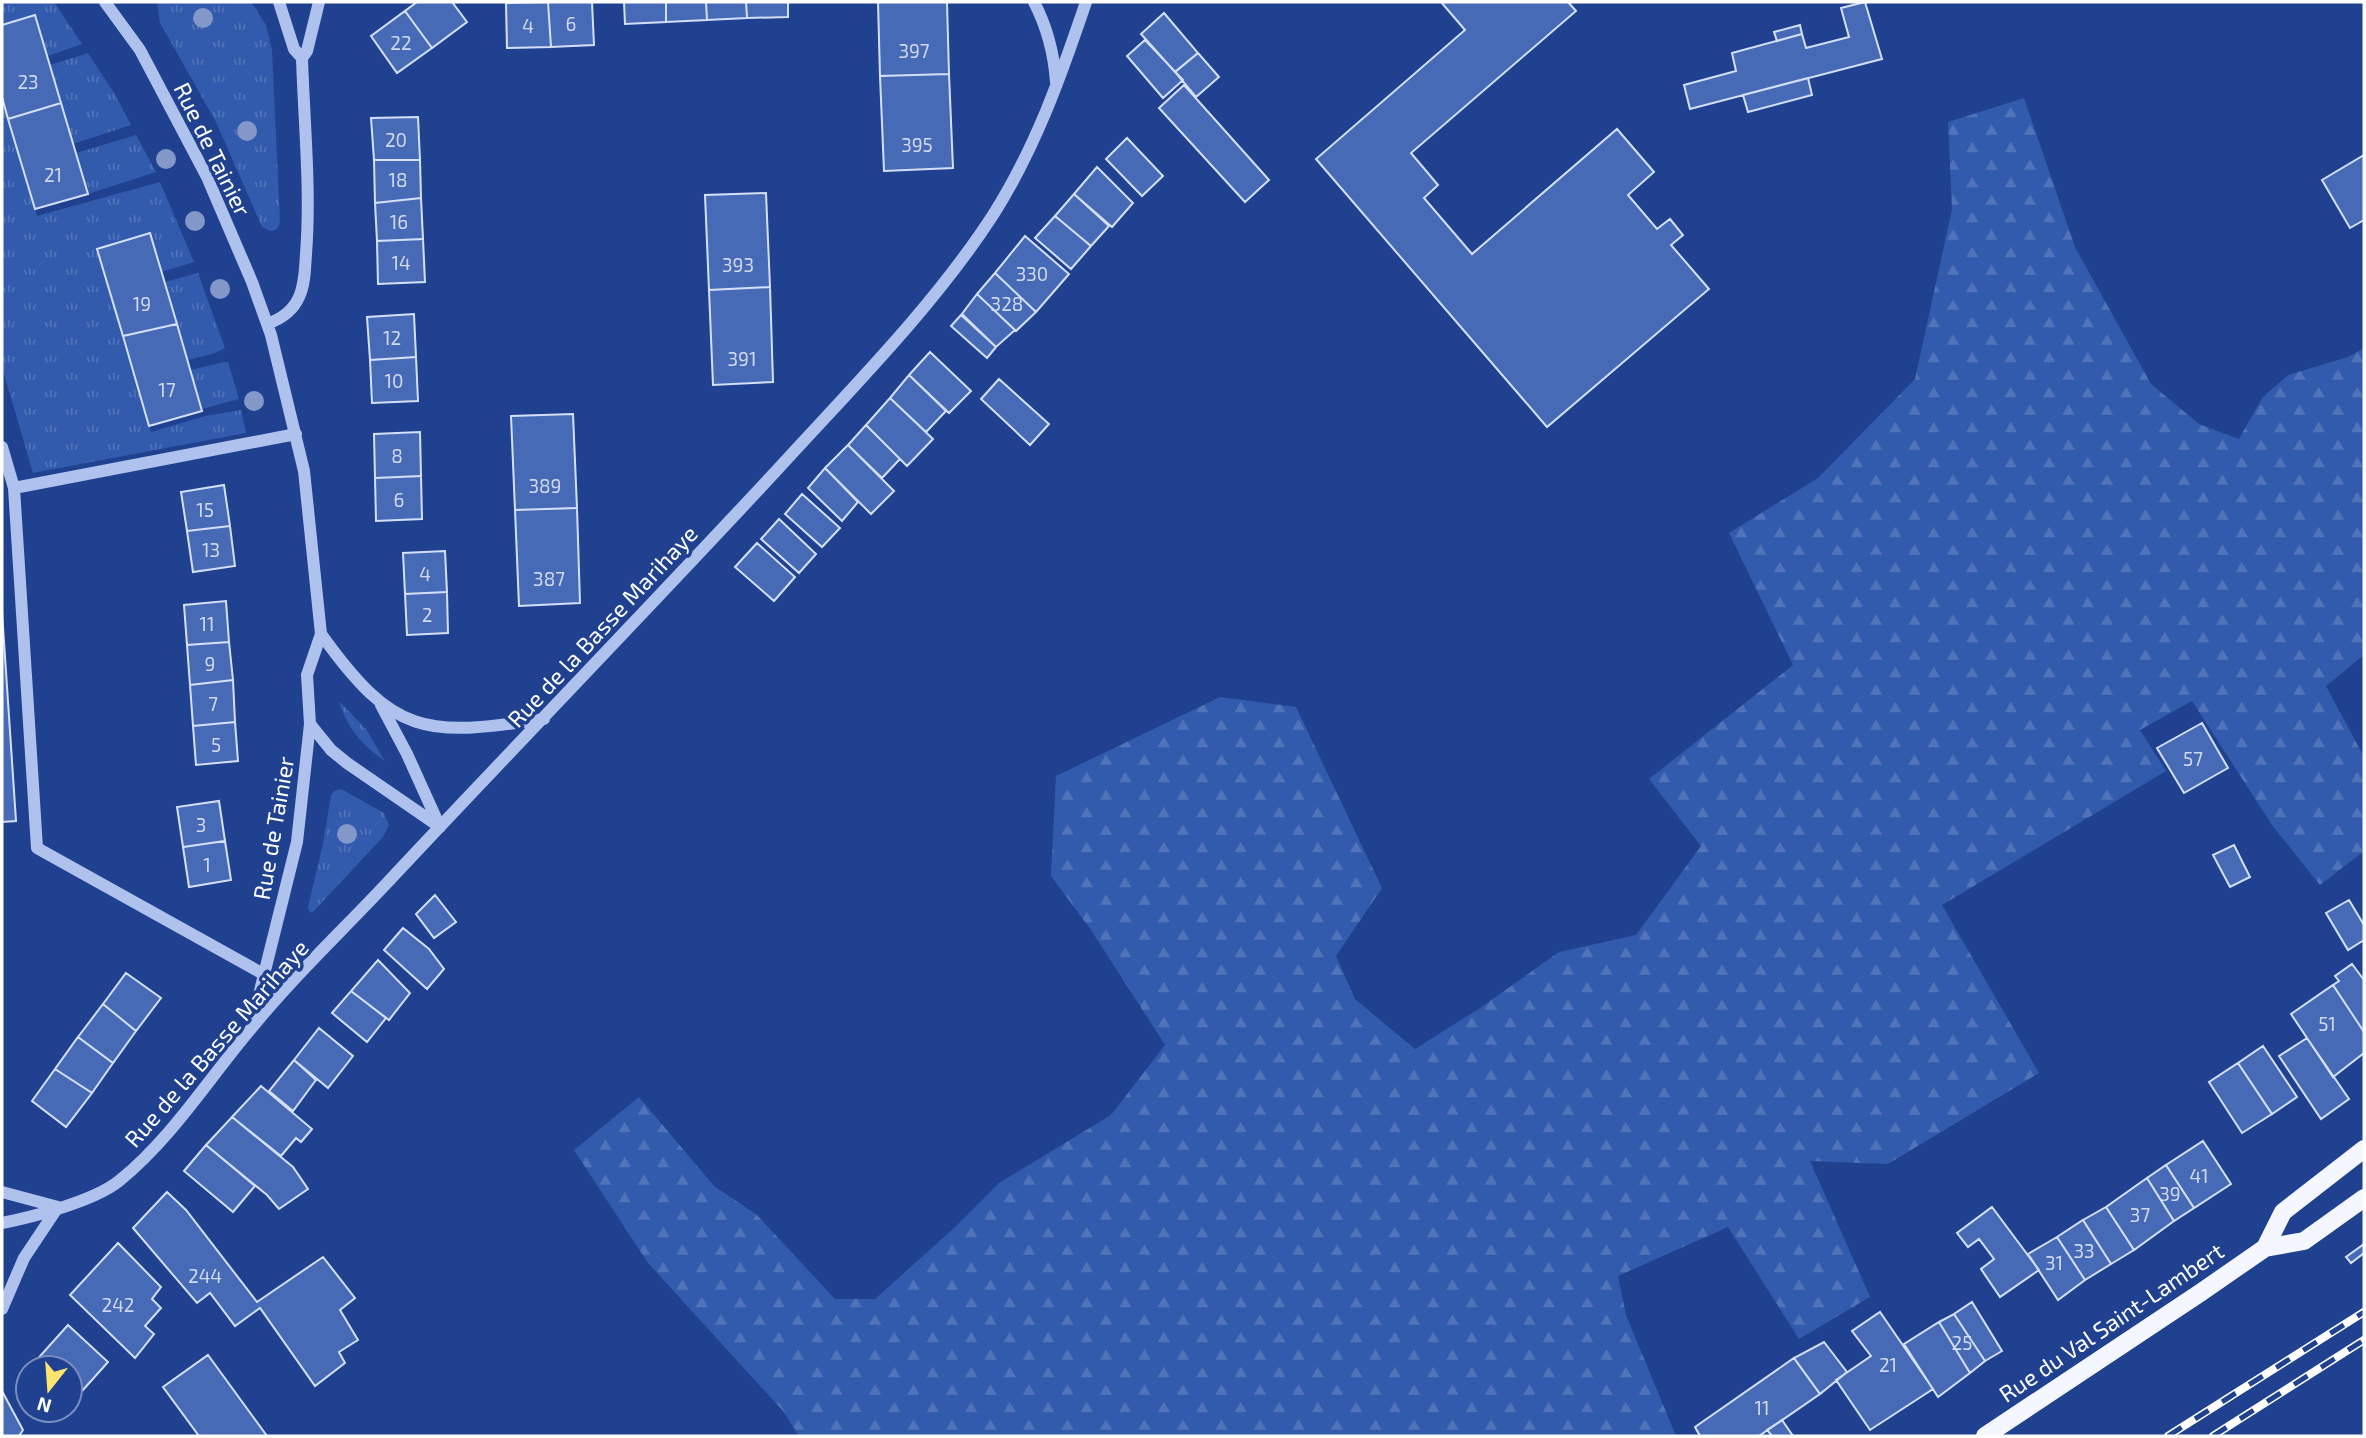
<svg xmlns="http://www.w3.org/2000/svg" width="2366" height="1438" viewBox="0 0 2366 1438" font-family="'Exo 2',sans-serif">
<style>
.grass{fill:url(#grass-tufts)}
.forest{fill:url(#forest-firs)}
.building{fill:#476ab7;stroke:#d4e0f9;stroke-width:2}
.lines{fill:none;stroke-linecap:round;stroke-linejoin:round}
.minor{stroke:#aec2ed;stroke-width:12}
.major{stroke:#f4f7ff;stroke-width:18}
.rail-casing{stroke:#fff;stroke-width:8}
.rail{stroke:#1f418f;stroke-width:5;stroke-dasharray:16;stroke-linecap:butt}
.tree{fill:#8398c9}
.labels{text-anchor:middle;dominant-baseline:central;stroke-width:7;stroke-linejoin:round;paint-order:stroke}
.number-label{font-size:19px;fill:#d1daed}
.street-label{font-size:23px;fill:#fff;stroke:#1f418f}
</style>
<defs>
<pattern id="grass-tufts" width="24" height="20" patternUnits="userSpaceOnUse" patternTransform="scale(1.75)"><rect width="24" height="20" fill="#325aad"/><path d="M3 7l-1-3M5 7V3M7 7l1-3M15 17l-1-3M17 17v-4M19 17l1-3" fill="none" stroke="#5173b9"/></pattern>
<pattern id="forest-firs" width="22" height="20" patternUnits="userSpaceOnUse" patternTransform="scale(1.75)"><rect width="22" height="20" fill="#325aad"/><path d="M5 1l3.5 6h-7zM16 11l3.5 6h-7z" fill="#5173b9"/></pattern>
</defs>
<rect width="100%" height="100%" fill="#1f418f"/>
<path class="grass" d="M2 2H54L82 44 48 56 35 15 2 25Z
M157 2H251L266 25 272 50 280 222C278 228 276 231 270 231L262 227 216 122 160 23Z
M88 53 116 96 131 125 73 144 50 65Z
M2 97 37 216 160 182 194 262 162 272 150 233 97 249 151 432 205 416 241 410 246 433 33 473 2 367Z
M136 135 156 172 88 194 76 153Z
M198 273 225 348 215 353 188 360 165 282Z
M224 362H228L239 399 202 409 190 370Z
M339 701 366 729 385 761C362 745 347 728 339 701Z
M341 789 384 813 389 825 383 837 312 913 309 911 308 907 323 844 331 795 334 791Z"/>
<path class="forest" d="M2024 98 2075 247 2151 384 2199 424 2239 439 2262 398 2288 375 2348 357 2364 348V655L2326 686 2364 757V851L2320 885 2272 825 2192 701 2140 730 2166 771 1942 905 2039 1073 1888 1164 1810 1161 1870 1297 1799 1339 1728 1227 1618 1276 1626 1315 1676 1436H799L783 1411 648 1263 574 1150 639 1097 714 1186 757 1215 835 1299H875L954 1228 999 1183 1111 1115 1165 1045 1091 930 1051 876 1056 776 1220 697 1296 707 1382 888 1336 956 1355 999 1415 1049 1480 1008 1559 952 1636 935 1701 846 1649 779 1793 665 1729 533 1818 478 1915 379 1952 209 1948 122Z"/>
<path class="building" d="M417 2H452L467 22 432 48 405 11Z
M548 2H592L594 45 551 47Z
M548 2 551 47 507 48 506 3Z
M624 2H666V22L625 24Z
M666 2H706L707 20 666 22Z
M706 2H746L747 18 707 20Z
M746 2H788V17L747 18Z
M878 2H947L949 74 880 76Z
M1441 2H1568L1576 11 1411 153 1438 185 1424 198 1472 254 1617 129 1654 172 1628 195 1657 229 1670 219 1683 235 1671 245 1709 289 1547 427 1316 159 1465 30Z
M1865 2 1882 59 1690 109 1684 85 1736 71 1732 53 1802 34 1806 48 1849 37 1841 8Z
M405 11 432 48 397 73 371 36Z
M1164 13 1198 53 1175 72 1141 34Z
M35 15 61 103 8 119 2 97V25Z
M1800 25 1802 34 1777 41 1774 32Z
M1145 40 1183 80 1163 98 1127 56Z
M1198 53 1219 77 1196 97 1175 72Z
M949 74 953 168 884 171 880 76Z
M1808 78 1812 95 1748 112 1743 95Z
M1184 85 1269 180 1245 202 1159 108Z
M61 103 88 194 35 209 8 119Z
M418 117 420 160H374L371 118Z
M1127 138 1163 176 1142 196 1106 159Z
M2364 155V220L2350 228 2322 180Z
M374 160H420L421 198 375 203Z
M1097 167 1133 203 1112 227 1074 194Z
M766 193 770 287 709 290 705 195Z
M1074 194 1109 226 1091 246 1055 216Z
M421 198 423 239 377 241 375 203Z
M1055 216 1091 246 1071 269 1035 238Z
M150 233 177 324 123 336 97 249Z
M1025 236 1069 274 1036 312 995 273Z
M423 239 425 282 378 284 377 241Z
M995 273 1036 312 1016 331 977 294Z
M770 287 773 382 713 385 709 290Z
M977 294 1015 330 996 347 962 314Z
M414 314 416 357 370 360 367 317Z
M961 315 996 347 987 358 951 326Z
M177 324 202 411 149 426 123 336Z
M930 352 971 391 949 413 909 375Z
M416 357 418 401 372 403 370 360Z
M909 375 946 411 926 432 890 398Z
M999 379 1049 424 1030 445 981 399Z
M890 398 933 439 907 466 866 425Z
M573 414 577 508 515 510 511 416Z
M866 425 900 459 882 478 848 445Z
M420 432 421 476 375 478 374 434Z
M848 445 894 491 871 514 825 468Z
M825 468 858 502 842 521 808 488Z
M421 476 422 519 376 521 375 478Z
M224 485 230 526 187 531 181 492Z
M802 494 840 528 822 547 785 514Z
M577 508 580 603 519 606 515 510Z
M779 519 816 554 799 573 761 539Z
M230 526 235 566 193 572 187 531Z
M757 543 795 577 774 601 735 567Z
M445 551 447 592 405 594 403 553Z
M447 592 448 633 407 635 405 594Z
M226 601 229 642 187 645 184 605Z
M2 612 16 821 2 822Z
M229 642 233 680 190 685 187 645Z
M233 680 235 722 193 726 190 685Z
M235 722 238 761 196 765 193 726Z
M2202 723 2228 768 2184 793 2157 748Z
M219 801 225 841 183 847 177 807Z
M225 841 231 880 189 887 183 847Z
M2234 845 2250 877 2230 887 2213 855Z
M435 895 456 922 434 938 416 914Z
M2349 900 2364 925V940L2348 950 2326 913Z
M403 928 429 949 444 969 427 989 384 950Z
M378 960 410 993 389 1020 351 991Z
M2352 964 2364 980V1032L2333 985 2339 981 2335 976Z
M126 973 161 998 136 1031 103 1004Z
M2333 985 2364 1032V1053L2333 1077 2291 1014Z
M351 991 386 1018 367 1042 332 1013Z
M103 1004 136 1031 113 1063 78 1037Z
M319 1028 353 1056 328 1088 294 1060Z
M78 1037 113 1063 92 1093 55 1069Z
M2307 1038 2349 1099 2321 1119 2279 1056Z
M2263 1046 2297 1097 2272 1114 2238 1063Z
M294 1060 316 1080 293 1111 269 1091Z
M2238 1063 2272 1114 2242 1133 2209 1082Z
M55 1069 92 1093 66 1127 32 1101Z
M261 1086 312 1129 301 1142 296 1138 281 1156 232 1117Z
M232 1117 293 1167 308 1189 279 1209 267 1195 206 1145Z
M2203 1141 2231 1184 2194 1208 2166 1165Z
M206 1145 255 1186 233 1212 184 1171Z
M2166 1165 2194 1208 2174 1221 2147 1178Z
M2147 1178 2174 1221 2134 1250 2106 1207Z
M167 1192 186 1210 257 1302 323 1257 355 1298 340 1310 358 1340 339 1352 345 1363 315 1386 260 1308 235 1326 210 1293 197 1303 133 1228Z
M1992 1207 2039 1270 2000 1297 1981 1269 1994 1259 1979 1239 1968 1247 1957 1233Z
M2106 1207 2134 1250 2111 1264 2083 1220Z
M2083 1220 2111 1264 2085 1280 2057 1237Z
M2057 1237 2085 1280 2058 1300 2028 1254Z
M118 1243 161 1287 152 1299 161 1308 145 1326 154 1334 135 1358 70 1295Z
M2364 1244V1253L2351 1263 2346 1257Z
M1972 1302 2002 1351 1985 1361 1954 1314Z
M1880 1312 1933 1389 1870 1430 1836 1380 1871 1356 1852 1331Z
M1954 1314 1985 1361 1970 1373 1939 1322Z
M1939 1322 1970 1373 1938 1397 1904 1344Z
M68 1325 108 1362 74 1400 70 1396V1368H36L32 1365Z
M1824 1342 1847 1372 1820 1394 1794 1358Z
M208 1355 267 1436H199L163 1387Z
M1794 1358 1820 1394 1759 1436H1700L1695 1427Z
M2 1391 23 1430 19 1436H2Z
M1782 1420 1793 1436H1772L1767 1430Z"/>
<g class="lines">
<path class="minor" d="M105 2 140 50 207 177 252 282 271 335 304 471 321 634 307 675 310 724 297 842 252 1023
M279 2 294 49 302 58
M1034 2C1047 27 1054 54 1056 82
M267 324C281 319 293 311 299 297 305 284 305 268 306 254 311 189 304 123 302 58L307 51 319 2
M2 447 14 488 37 848 265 975
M14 488 296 434
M321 634C394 736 425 737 544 719
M381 705 407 754 440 827
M310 724 331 750 347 763 440 827
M2 1192 58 1207
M2 1223C33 1217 94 1201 119 1181 171 1139 207 1081 250 1030 292 978 341 932 387 883 516 745 648 609 777 470 850 390 934 306 993 215 1035 149 1061 76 1086 2
M2 1309 24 1258 58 1207"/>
<path class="major" d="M2265 1248 2283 1212 2364 1149
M1985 1436 2200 1293 2265 1248 2304 1241 2364 1198"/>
<defs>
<path id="rail" d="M2168 1436 2364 1312
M2213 1436 2364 1340"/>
</defs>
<use href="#rail" class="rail-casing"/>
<use href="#rail" class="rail"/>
</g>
<g class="tree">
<circle cx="203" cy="18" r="10"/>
<circle cx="247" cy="131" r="10"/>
<circle cx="166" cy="159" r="10"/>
<circle cx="195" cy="221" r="10"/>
<circle cx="220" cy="289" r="10"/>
<circle cx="254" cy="401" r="10"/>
<circle cx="347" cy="834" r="10"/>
</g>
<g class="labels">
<g class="number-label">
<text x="571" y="23">6</text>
<text x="528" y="25">4</text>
<text x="401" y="42">22</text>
<text x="914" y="50">397</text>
<text x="28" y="81">23</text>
<text x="396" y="139">20</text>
<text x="917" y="144">395</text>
<text x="53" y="174">21</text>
<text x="398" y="179">18</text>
<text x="399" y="221">16</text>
<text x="401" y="262">14</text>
<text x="738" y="264">393</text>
<text x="1032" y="273">330</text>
<text x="142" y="303">19</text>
<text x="1007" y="303">328</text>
<text x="392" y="337">12</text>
<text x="742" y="358">391</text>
<text x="394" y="380">10</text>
<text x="167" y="389">17</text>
<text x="397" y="455">8</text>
<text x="545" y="485">389</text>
<text x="399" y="499">6</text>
<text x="205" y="509">15</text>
<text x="211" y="549">13</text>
<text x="425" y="573">4</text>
<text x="549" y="578">387</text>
<text x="427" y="614">2</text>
<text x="207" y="623">11</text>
<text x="210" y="663">9</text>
<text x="213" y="703">7</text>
<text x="216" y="744">5</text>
<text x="2193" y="758">57</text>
<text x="201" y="824">3</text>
<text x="207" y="864">1</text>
<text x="2327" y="1023">51</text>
<text x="2199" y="1175">41</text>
<text x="2170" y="1193">39</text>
<text x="2140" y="1214">37</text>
<text x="2084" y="1250">33</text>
<text x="2054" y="1262">31</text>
<text x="205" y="1275">244</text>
<text x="118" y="1304">242</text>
<text x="1962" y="1342">25</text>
<text x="1888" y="1364">21</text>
<text x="1762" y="1407">11</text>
</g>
<g class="street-label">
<text transform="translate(213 149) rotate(64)">Rue de Tainier</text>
<text transform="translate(602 626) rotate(-47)">Rue de la Basse Marihaye</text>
<text transform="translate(273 828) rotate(-80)">Rue de Tainier</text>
<text transform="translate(216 1043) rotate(-49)">Rue de la Basse Marihaye</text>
<text transform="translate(2111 1322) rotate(-34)">Rue du Val Saint-Lambert</text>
</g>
</g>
<rect width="2366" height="1438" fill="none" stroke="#ffffff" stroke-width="7"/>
<g transform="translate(49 1389) rotate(197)"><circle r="33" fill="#1f418f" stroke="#798dbc" stroke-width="2"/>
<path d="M0-5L12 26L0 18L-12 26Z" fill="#fbe56e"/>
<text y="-10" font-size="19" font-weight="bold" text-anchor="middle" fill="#ffffff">N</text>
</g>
</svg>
